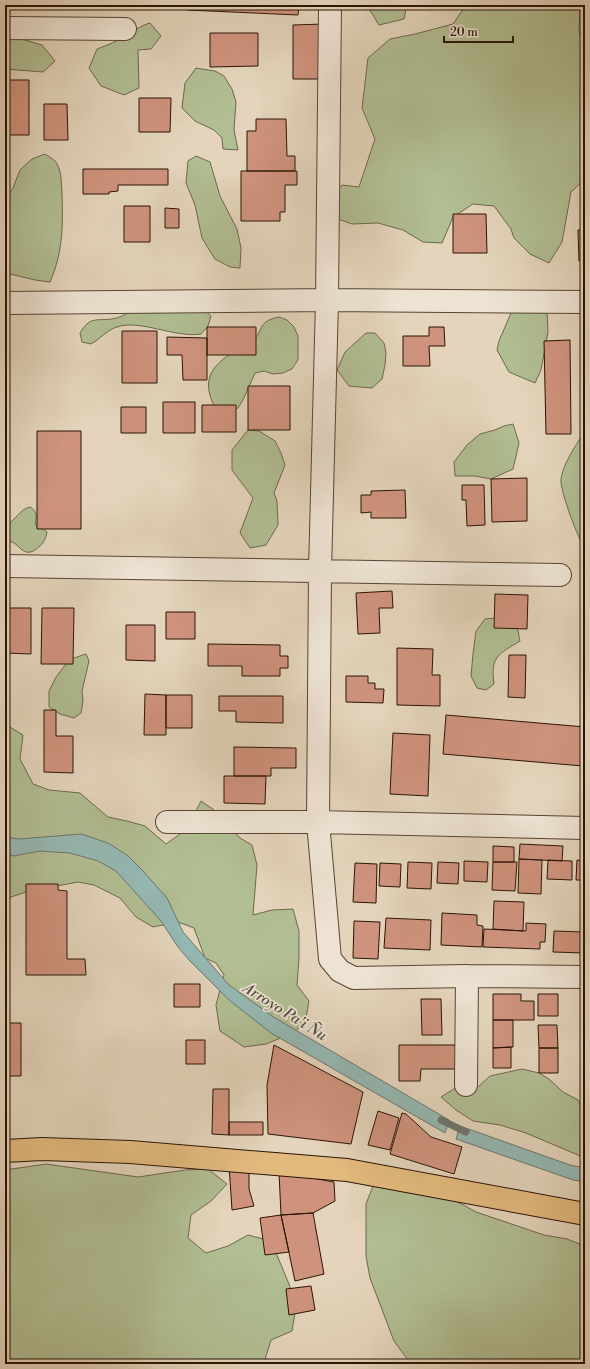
<svg xmlns="http://www.w3.org/2000/svg" width="590" height="1369" viewBox="0 0 590 1369" font-family="'Libre Bodoni',serif">
<style>
.green{fill:#b1bd92;stroke:#6e684c}
.water{fill:#95b8b3;stroke:#6b766e}
.lines{fill:none;stroke-linecap:round;stroke-linejoin:round}
.stream{stroke:#6b766e;stroke-width:7}
.building{fill:#cf937d;stroke:#2b1406}
.minor-casing{stroke:#594433;stroke-width:24}
.major-casing{stroke:#2b1406;stroke-width:24}
.minor{stroke:#ede3d3;stroke-width:22}
.major{stroke:#e2ba7e;stroke-width:22}
.labels{text-anchor:middle;dominant-baseline:central;stroke-width:3.5;stroke-linejoin:round;paint-order:stroke}
.water-label{font-size:15px;font-style:italic;fill:#504d43;stroke:#ede3d3}
</style>
<rect width="100%" height="100%" fill="#e3d4bb"/>
<filter id="stains"><feTurbulence type="fractalNoise" baseFrequency=".005" numOctaves="4"/><feColorMatrix values="0 0 0 0 .2 0 0 0 0 .09 0 0 0 0 .02 0 0 0 .5 -.17"/></filter>
<radialGradient id="worn" r=".72"><stop offset=".6" stop-color="#630" stop-opacity="0"/><stop offset="1" stop-color="#630" stop-opacity=".3"/></radialGradient>
<path class="green" d="M365 5H407L404 19 379 25 368 7Z
M466 5H580L579 30 585 56V77L581 99 585 124V172L584 180 571 192 562 242 549 263 530 254 514 238 511 229 494 206 473 204 453 217 442 243 423 242 403 230 378 223 352 224 338 219 328 204 342 185 359 187 375 139 362 108 368 58 390 39 415 34 453 24Z
M150 23 161 36 151 49 138 50 139 88 124 95 101 86 89 68 97 49C108 45 118 41 127 35 137 30 139 26 150 23Z
M5 38H18L42 45 55 61 43 72 5 69Z
M196 68 215 71 224 76 232 89 236 102 234 130 238 150 223 149 222 138 214 130 195 121 182 108 185 83Z
M45 154C49 157 55 159 57 164 62 173 61 183 62 194 63 226 63 252 50 282L35 280 10 274 5 275V200L13 188 20 170 32 159Z
M196 156 210 162 220 196 237 229 241 248 240 268 230 267 215 259 202 238 195 205 186 183 188 161Z
M526 301 547 312 548 332 541 370 535 383 509 372 497 350 499 341 511 313Z
M204 310 211 316 208 326 201 334C174 338 140 319 117 327 107 330 100 339 91 344L82 342 80 333C90 316 96 321 112 319 119 318 125 315 130 311Z
M279 317 287 320 294 327 298 336V360L292 369 283 373 273 374 264 371 255 373 243 400 238 408 228 413C217 410 213 407 210 395 203 372 221 359 240 348 244 346 250 344 253 341 264 329 258 321 279 317Z
M366 333H375L384 343 386 352 385 365 382 379 372 388 349 386 337 370 345 352Z
M513 424 519 443 513 469 491 479 475 476H455L454 462 467 445 480 434 495 430 504 426Z
M248 430 259 431 275 441 281 453 285 465 274 493 277 501 278 525 266 545 250 548 240 533 253 498 232 470V450Z
M585 432V549C578 538 562 496 561 482 560 469 577 442 585 432Z
M30 507C37 511 37 516 35 524 38 528 43 528 47 532 46 538 44 542 40 546 21 564 20 537 5 542V526C15 521 20 509 30 507Z
M495 618 517 626 520 641C499 654 490 656 494 684L486 690 477 688 471 676 473 654 476 631 485 619Z
M86 654 89 661 82 691 83 701 81 713 74 718 60 714 49 707V691L56 677 66 664 74 658Z
M5 724 23 735 20 759 33 784 49 790 80 793 108 817 127 821 145 826 166 844 187 829 201 801 214 810 240 838 252 845 257 865 253 915 272 910 293 909 299 931V959L297 985 309 1001 305 1023 293 1033 266 1044 244 1047 220 1031 216 1005 224 975 216 963 205 958 194 928 178 922 153 927 136 917 120 898 94 885 78 882 26 892 5 899Z
M522 1069 539 1073 549 1079 563 1092 578 1100 585 1114V1158L526 1133 500 1125 473 1121 456 1110 441 1097 457 1087H478L490 1076Z
M46 1164 138 1177 185 1170 208 1169 227 1184 211 1201 191 1215 188 1238 206 1253 228 1246 248 1235 271 1241 289 1284 296 1307 292 1331 271 1340 264 1363 265 1364H10L5 1331V1170Z
M373 1186 456 1201 476 1212 544 1235 567 1239 585 1246V1364H413L408 1360 394 1341 370 1278 366 1256V1204Z"/>
<path class="water" d="M81 834 108 843 127 855 143 871 167 898 183 932 229 985 275 1018 449 1120 445 1133 271 1033 229 1000 189 960 178 947 161 921 116 871 98 861 70 853 40 851 14 856 5 854V837L19 839Z
M460 1126 570 1165 585 1168V1182L573 1180 456 1139Z"/>
<g class="lines">
<path class="stream" d="M441 1120 466 1132"/>
</g>
<path class="building" d="M188 5H299L298 15 187 10Z
M324 24V79H293V25Z
M210 33H258V66L210 67Z
M5 80H29V135H5Z
M139 98H171L170 132H139Z
M44 104H67L68 140H44Z
M256 119H286L287 156H295V171H247V131H256Z
M83 169H168V185H118V191L109 192V194H83Z
M241 171H297V185H285V212H280V221H241Z
M124 206H150V242H124Z
M165 208 179 209V228H165Z
M453 214H486L487 253H453Z
M578 230H585V261H579Z
M207 327H256V355H207Z
M429 327H444L445 346H429L430 366H403V336H429Z
M122 331H157V383H122Z
M167 337 207 338V380H183L182 355H167Z
M570 340 571 434H546L544 341Z
M248 386H290V430H248Z
M163 402H195V433H163Z
M202 405H236V432H202Z
M121 407H146V433H121Z
M37 431H81V529H37Z
M527 478V521L492 522 491 479Z
M462 485H484L485 525 467 526 466 500H462Z
M405 490 406 518H371V512L361 513V495H371V491Z
M392 591 393 608H379L380 633 358 634 356 593Z
M495 594 528 595 527 629 494 628Z
M5 608H31V654L5 653Z
M42 608H74L73 664H41Z
M166 612H195V639H166Z
M126 625H155V661L126 660Z
M208 644 280 645V656H288V668H280V676H242V666H208Z
M397 648 433 649 432 675H440V706L397 705Z
M509 655H526L525 698 508 697Z
M346 676H368V683H375V689H384L383 703 346 702Z
M145 694 166 695V735H144Z
M166 695H192V728H166Z
M219 696H283V723L236 722V711H219Z
M44 710H56V736H73V773L44 772Z
M446 715 585 727 583 766 443 754Z
M393 733 430 735 428 796 390 794Z
M234 747 296 748V768H271V776H234Z
M224 776H266L265 804 224 803Z
M520 844 563 846 562 861 519 859Z
M493 846 514 847V862H493Z
M519 859 542 860 541 894 518 893Z
M548 860 572 861V880L547 879Z
M577 860 585 861V880H576Z
M464 861 488 862 487 882 464 881Z
M408 862 432 863 431 889 407 888Z
M438 862 459 863 458 884 437 883Z
M493 862H517L515 891 492 890Z
M355 863 377 864 376 903 353 902Z
M380 863 401 864 400 887 379 886Z
M26 884H58V890L67 891V959H85L86 975H26Z
M494 901 524 902 523 931 493 929Z
M442 913 477 915V925L483 926 482 947 441 945Z
M386 918 431 920 430 950 384 948Z
M354 921 380 922 378 959 353 958Z
M526 923 546 924 545 942H540V949L483 947 484 929 526 931Z
M554 931 585 932V953L553 952Z
M174 984H200V1007H174Z
M493 994H521V1001H534V1020H493Z
M538 994H558V1016H538Z
M421 999H441L442 1035H422Z
M493 1020H513V1047L493 1048Z
M5 1023H21V1076H5Z
M538 1025H557L558 1048H539Z
M186 1040H205V1064H186Z
M274 1045 363 1092 351 1144 268 1134 267 1085Z
M399 1045H457V1069H421L420 1081H399Z
M511 1047V1068H493V1048Z
M539 1048H558V1073H539Z
M213 1089H229V1135L212 1134Z
M378 1111 399 1118 390 1150 368 1145Z
M402 1113 406 1114 431 1137 462 1147 454 1174 390 1154Z
M229 1122H263V1135H229Z
M229 1165 249 1166V1189L254 1206 232 1210Z
M279 1172 334 1182 335 1201 313 1213 281 1215Z
M313 1213 324 1274 295 1281 281 1215Z
M281 1215 289 1252 265 1255 260 1218Z
M311 1286 315 1310 289 1315 286 1289Z"/>
<g class="lines">
<defs>
<path id="minor" d="M330 5 327 300 320 571 318 822 330 959 340 971 354 978 467 976 585 977
M5 28 125 29
M5 303 327 300 585 302
M5 566 560 575
M167 822H318L585 828
M466 1085 467 976"/>
<path id="major" d="M5 1151 42 1149 130 1152 347 1170 585 1214"/>
</defs>
<use href="#minor" class="minor-casing"/>
<use href="#major" class="major-casing"/>
<use href="#minor" class="minor"/>
<use href="#major" class="major"/>
</g>
<g class="labels">
<g class="water-label">
<text transform="translate(285 1012) rotate(32)">Arroyo Pa'i Ñu</text>
</g>
</g>
<rect width="590" height="1369" fill="none" stroke="#e3d4bb" stroke-width="20"/>
<rect x="6" y="6" width="578" height="1357" fill="none" stroke="#2b1406" stroke-width="2"/>
<rect x="10" y="10" width="570" height="1349" fill="none" stroke="#2b1406"/>
<path d="M444 36v6h69v-6" fill="none" stroke="#2b1406" stroke-width="2"/>
<text x="450" y="36" font-size="12" fill="#2b1406" stroke="#ede3d3" stroke-width="3" paint-order="stroke">20 m</text>
<rect width="100%" height="100%" filter="url(#stains)"/>
<rect width="100%" height="100%" fill="url(#worn)"/>
</svg>
